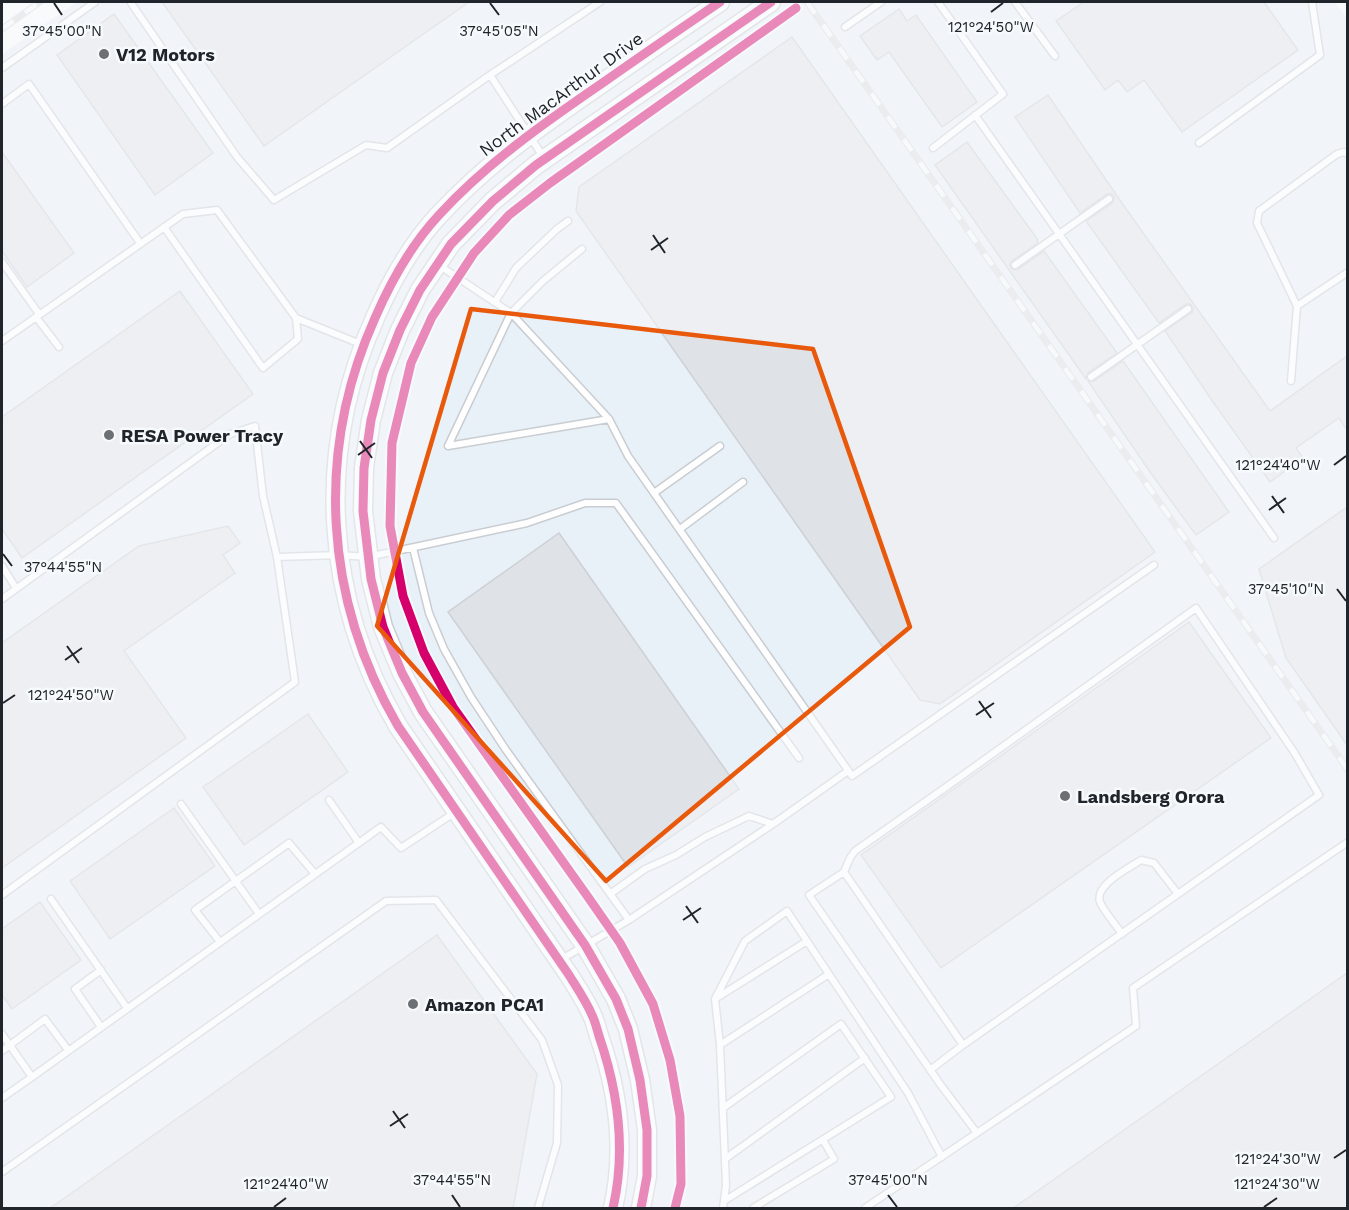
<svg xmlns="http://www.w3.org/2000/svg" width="1349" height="1210" viewBox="0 0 1349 1210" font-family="'Work Sans',sans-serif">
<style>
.built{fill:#e8f0f8}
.building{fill:#dfe2e6;stroke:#cdd0d4;stroke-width:1.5}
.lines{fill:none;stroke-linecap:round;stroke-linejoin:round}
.service-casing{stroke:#c9cdd1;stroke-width:9}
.secondary-casing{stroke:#c9cdd1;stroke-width:21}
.service{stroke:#fefeff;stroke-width:6}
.secondary{stroke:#fefeff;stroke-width:18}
.rail-casing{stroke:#d9dbdc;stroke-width:7}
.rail{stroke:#f7fafd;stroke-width:4.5;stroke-dasharray:14;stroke-linecap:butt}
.cycleway-casing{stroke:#f7fafd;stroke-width:13}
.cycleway{stroke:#d6006c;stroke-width:9}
.marked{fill:none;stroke:#e8590c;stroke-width:4.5;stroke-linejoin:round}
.ticks{fill:none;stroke:#20252b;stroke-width:2}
.poi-dot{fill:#6c7074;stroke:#f7fafd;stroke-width:2}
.labels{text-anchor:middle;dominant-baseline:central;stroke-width:5;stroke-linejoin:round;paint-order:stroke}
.poi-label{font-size:18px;font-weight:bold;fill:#20252b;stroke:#f7fafd;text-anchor:start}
.street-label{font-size:18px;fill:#20252b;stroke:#f7fafd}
.ticks-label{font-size:15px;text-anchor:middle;fill:#20252b;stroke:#f7fafd;stroke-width:5;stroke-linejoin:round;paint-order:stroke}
</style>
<rect width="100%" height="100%" fill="#f8fafc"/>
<path class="built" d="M77 2H1335L1348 19 1347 1208H2V54Z"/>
<path class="building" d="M162 2H469L264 146Z
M1084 2H1264L1298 50 1182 132 1144 80 1127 92 1118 80 1105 90 1056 21Z
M899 9 907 21 916 15 977 102 942 127 889 52 877 60 860 36Z
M114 14 213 153 155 195 57 55Z
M792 37 1155 552 940 704 920 700 576 211 579 187Z
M1048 95 1124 206 1270 411 1347 356V430L1339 418 1296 448 1303 458 1270 482 1213 402 1165 331 1191 313 1193 311V307L1190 304H1186L1159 323 1086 221 1112 203 1114 199V196L1111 194H1107L1080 213 1015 117Z
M967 142 1038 240 1037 241 1038 243 1012 261 1010 265 1011 268 1015 270 1018 269 1044 251 1117 353 1088 373 1086 379 935 165Z
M2 152 74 253 27 287 2 251Z
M180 291 253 394 22 558 2 529V417Z
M1123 361 1229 512 1196 535 1150 472 1088 381H1094Z
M1347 507V745L1286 658 1259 569Z
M228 526 240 543 223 555 235 573 124 651 186 738 2 868V643L139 546Z
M559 533 739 789 628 867 448 612Z
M1189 622 1271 738 941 968 861 855Z
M308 714 348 772 244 845 203 787Z
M174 808 215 866 110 939 70 881Z
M40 902 81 960 12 1009 2 995V929Z
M437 935 537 1074 513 1209H49Z
M1347 973V1209H1012Z"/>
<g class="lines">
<defs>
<path id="service" d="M1015 2 1055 56
M131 3 237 157 274 200 366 145 387 148 490 75 544 158
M845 27 881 2
M2 68 95 2
M490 75 600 2
M2 104 29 84 140 243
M975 115 1274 538
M1199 143 1320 55 1312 2
M933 148 1003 94 938 2
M164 227 263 368 298 339 296 318
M582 249 543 281 511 313 609 419
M2 262 39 314
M1015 265 1109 199
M440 266 511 313 448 446 609 419 628 456 852 776 1154 565
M495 302 516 268 557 229 568 221
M1297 306 1348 272
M36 317 59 347
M2 341 183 214 217 210 296 318 363 345
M1091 377 1188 309
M1291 381 1297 306 1257 223 1259 211 1337 154 1344 152 1348 154
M654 493 720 446
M680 529 743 482
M413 548 429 613 444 649 471 697 506 750 629 920
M2 566 16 588
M2 599 230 434 255 426 263 496 277 557 339 555 368 557 527 523 585 503H616L799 758
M329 800 359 843
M181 804 259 914
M844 872 963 1045
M610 894 645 869 676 855 705 837 749 816 773 824
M2 895 295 682 277 557
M51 899 127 1008
M1122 934C1116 925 1103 910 1100 902 1094 885 1129 868 1141 860L1154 863 1178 894
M807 941 715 999 720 1045 829 974
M220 942 195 910 289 843 315 874
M560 960 629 920 773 824 848 771
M101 970 75 989 101 1027
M715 999 745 941 787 911 908 1093 942 1157
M2 1034 32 1077 2 1098
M720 1045 726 1185 723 1208
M2 1051 45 1019 68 1050
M32 1077 381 827 401 848 454 813
M723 1108 841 1024 891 1097 724 1201
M977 1133 1136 1026 1133 988 1348 842
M725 1159 865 1058
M2 1172 386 901 436 900 542 1040 558 1085 557 1143 538 1208
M753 1208 834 1159 823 1140
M865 1208 977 1133 940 1084 809 895 844 872 850 858 855 851 949 785 1196 608 1294 752 1319 795 963 1045 930 1070"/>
<path id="secondary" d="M613 1208C626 1151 618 1091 599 1036 597 1029 595 1021 592 1015 586 1001 577 988 569 975L398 726C324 599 315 452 375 318 391 281 412 244 439 215 487 163 544 123 601 84 641 56 680 29 720 2
M641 1208 647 1176V1130L640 1080 628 1029 616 999 585 945 423 712 402 673 383 627 371 579 363 511 364 468 371 420 383 373 400 330 420 290 451 244 493 201 536 165 771 2"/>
</defs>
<use href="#service" class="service-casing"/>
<use href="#secondary" class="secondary-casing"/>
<use href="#service" class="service"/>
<use href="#secondary" class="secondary"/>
<defs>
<path id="rail" d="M807 2 1348 770
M2 29 40 2"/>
</defs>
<use href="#rail" class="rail-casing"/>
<use href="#rail" class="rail"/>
<defs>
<path id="cycleway" d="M613 1208C626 1151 618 1091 599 1036 597 1029 595 1021 592 1015 586 1001 577 988 569 975L398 726C324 599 315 452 375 318 391 281 412 244 439 215 487 163 544 123 601 84 641 56 680 29 720 2
M641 1208 647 1176V1130L640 1080 628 1029 616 999 585 945 423 712 402 673 383 627 371 579 363 511 364 468 371 420 383 373 400 330 420 290 451 244 493 201 536 165 771 2
M675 1208 681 1184 680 1116 670 1060 653 1004 620 943 588 897 453 707 424 653 403 596 390 526 392 443 411 363 432 317 474 253 509 215 550 183 796 8"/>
</defs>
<use href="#cycleway" class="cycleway-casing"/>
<use href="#cycleway" class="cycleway"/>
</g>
<path d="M0 0H1349V1210H0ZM471 309 813 349 910 627 606 881 377 626Z" fill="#f8fafc" fill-opacity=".55" fill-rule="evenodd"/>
<path class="marked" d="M471 309 813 349 910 627 606 881 377 626Z"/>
<path class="ticks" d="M54 3 62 15M490 3 499 15M991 12 1003 3M653 235 665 253M651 250 668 238M360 441 372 458M358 455 375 443M1334 465 1346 456M1272 496 1284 513M1269 510 1286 498M3 554 12 566M1337 589 1346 601M67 646 79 663M65 660 82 648M979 701 991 718M3 703 15 695M976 715 994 703M686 906 698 923M683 920 701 908M393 1111 405 1128M390 1126 408 1114M1334 1158 1346 1150M452 1195 460 1207M888 1195 897 1207M274 1207 286 1198M1264 1207 1277 1198"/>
<g class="poi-dot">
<circle cx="104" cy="54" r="6"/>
<circle cx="109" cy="435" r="6"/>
<circle cx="1065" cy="796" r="6"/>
<circle cx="413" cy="1004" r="6"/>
</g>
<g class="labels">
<g class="poi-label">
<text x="116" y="54">V12 Motors</text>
<text x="121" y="435">RESA Power Tracy</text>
<text x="1077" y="796">Landsberg Orora</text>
<text x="425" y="1004">Amazon PCA1</text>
</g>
<g class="street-label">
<text transform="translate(561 94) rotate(-36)">North MacArthur Drive</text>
</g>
</g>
<g class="ticks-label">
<text x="991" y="32">121°24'50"W</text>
<text x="62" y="36">37°45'00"N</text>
<text x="499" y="36">37°45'05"N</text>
<text x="1278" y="470">121°24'40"W</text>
<text x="63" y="572">37°44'55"N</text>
<text x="1286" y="594">37°45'10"N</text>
<text x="71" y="700">121°24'50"W</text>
<text x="1278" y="1164">121°24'30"W</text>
<text x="452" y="1185">37°44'55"N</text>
<text x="888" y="1185">37°45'00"N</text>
<text x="286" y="1189">121°24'40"W</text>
<text x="1277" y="1189">121°24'30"W</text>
</g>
<rect width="1349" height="1210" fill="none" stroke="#20252b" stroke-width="6"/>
</svg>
